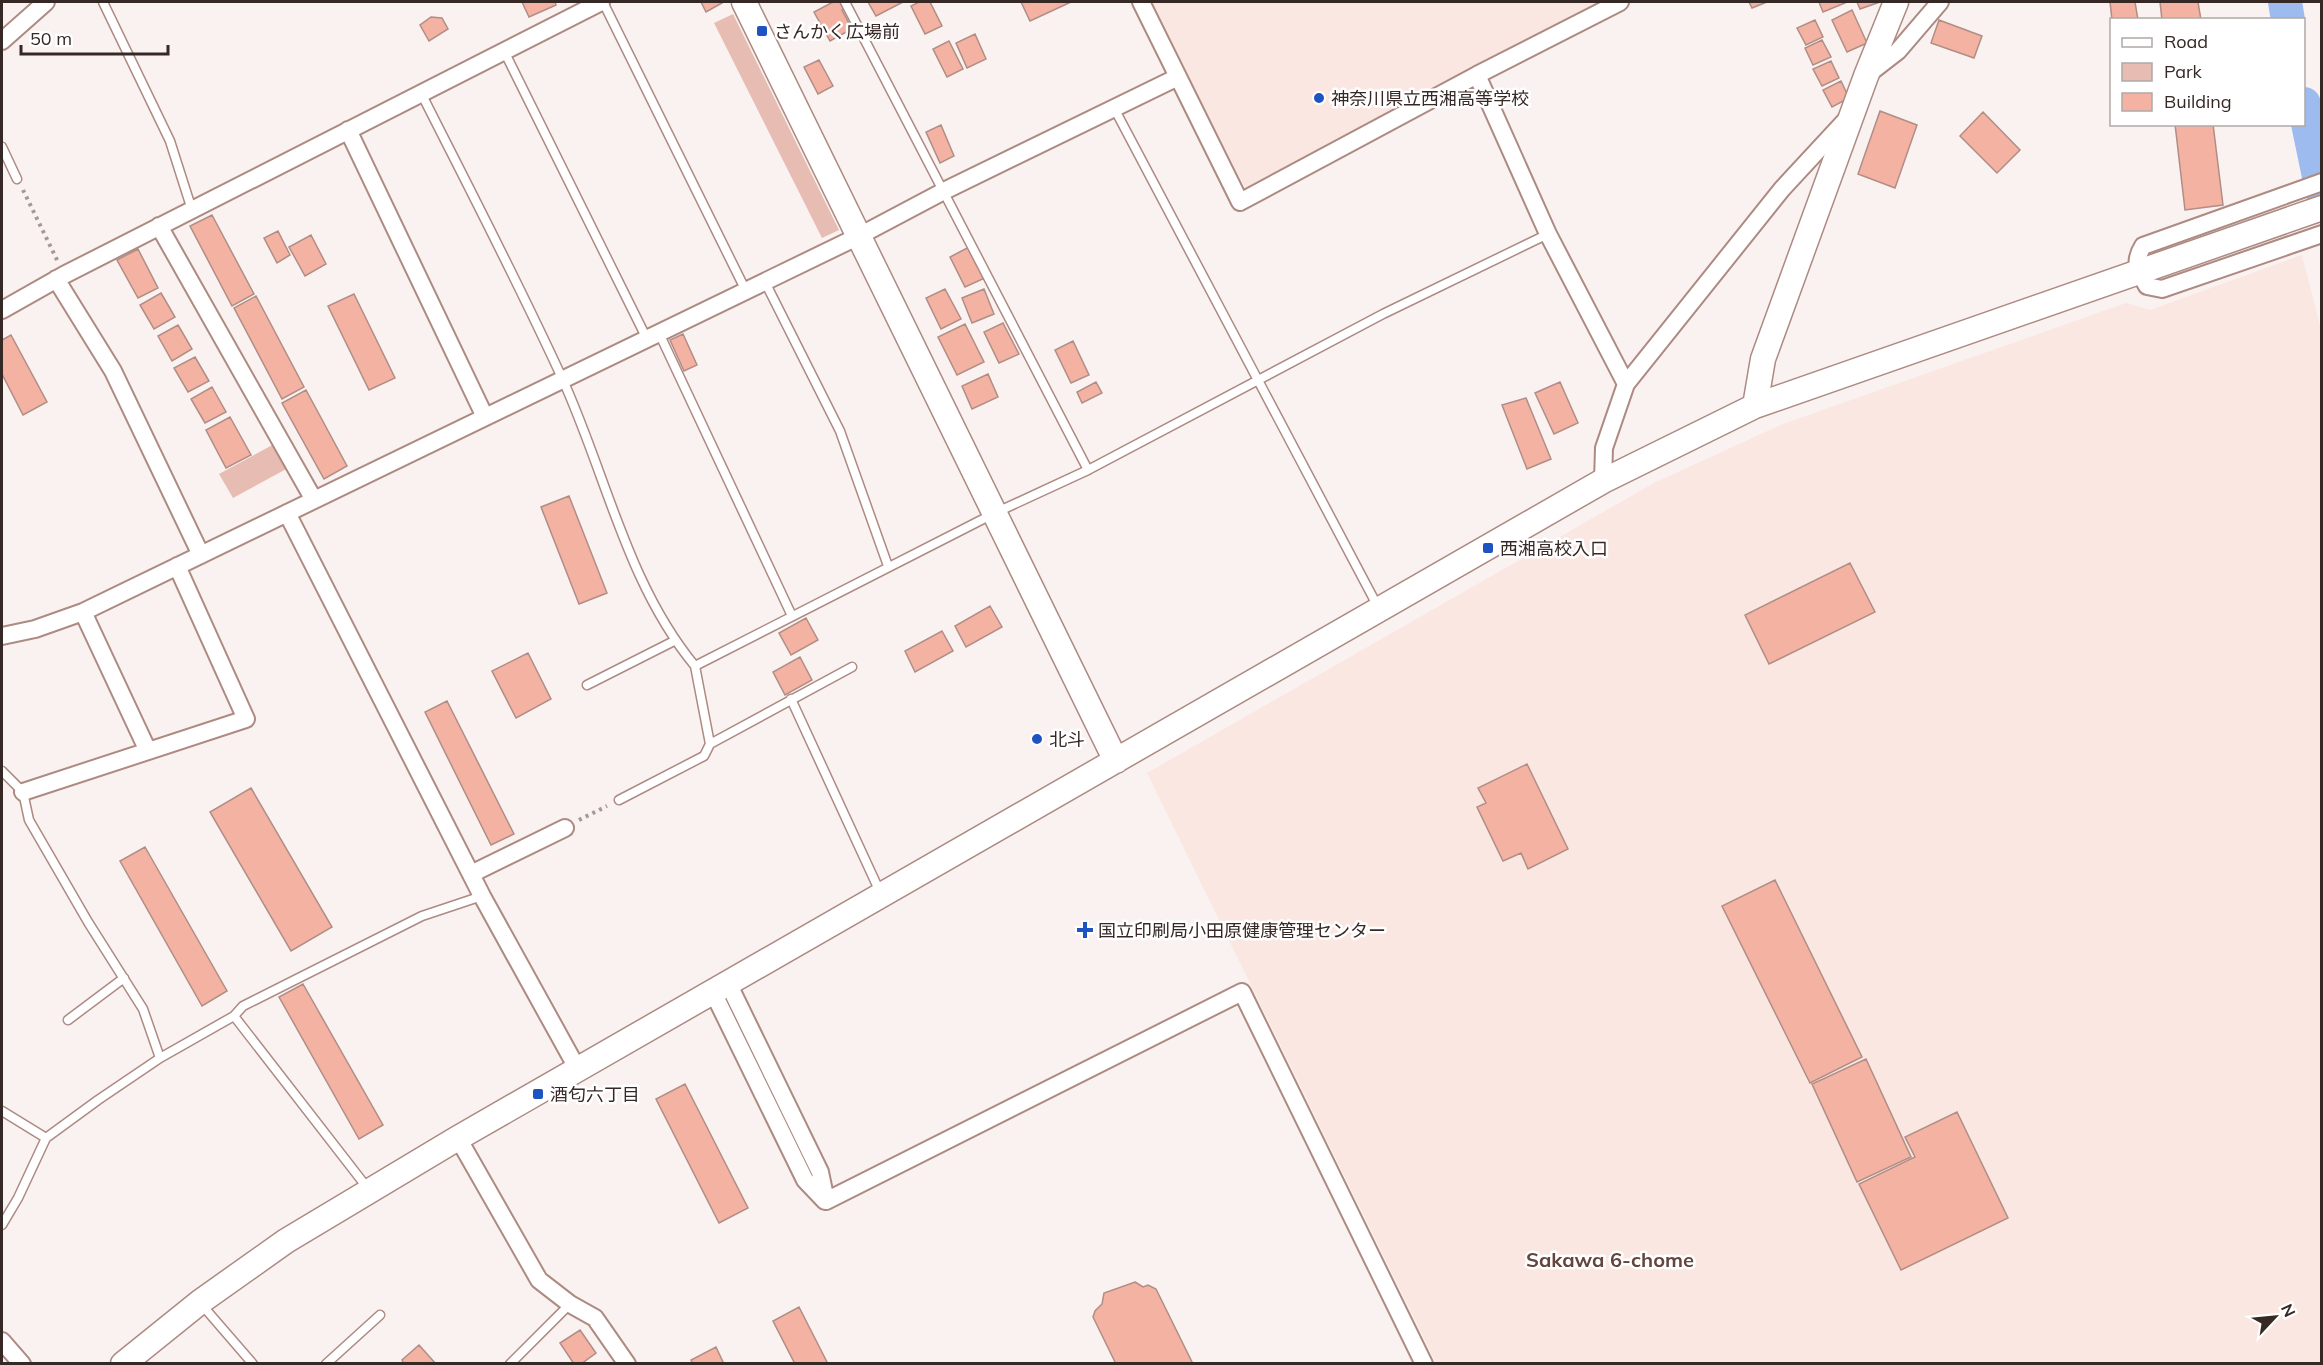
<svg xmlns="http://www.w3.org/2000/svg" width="2323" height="1365" viewBox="0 0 2323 1365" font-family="Mulish,'Noto Sans JP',sans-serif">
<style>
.built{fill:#fae7e2}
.green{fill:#e6bcb3}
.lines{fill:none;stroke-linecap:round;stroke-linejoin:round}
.river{stroke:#9ebbef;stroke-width:34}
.building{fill:#f4b2a3;stroke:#b08d85;stroke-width:1.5}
.lane-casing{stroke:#ad8a82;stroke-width:11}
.street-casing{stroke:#ad8a82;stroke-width:20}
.secondary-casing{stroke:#ad8a82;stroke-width:27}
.path{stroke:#a39996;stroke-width:4;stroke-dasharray:3 4.5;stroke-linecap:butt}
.lane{stroke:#fff;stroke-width:8}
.street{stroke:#fff;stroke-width:16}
.secondary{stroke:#fff;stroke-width:24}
.poi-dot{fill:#1d54c1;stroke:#fff;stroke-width:2}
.labels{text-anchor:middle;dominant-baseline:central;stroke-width:5;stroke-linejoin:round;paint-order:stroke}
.poi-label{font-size:18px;fill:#362824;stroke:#fff;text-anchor:start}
.neighbourhood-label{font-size:20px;font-weight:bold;fill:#64453e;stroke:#fff}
</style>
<rect width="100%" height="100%" fill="#faf2f0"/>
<path class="built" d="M1149 2H1619L1249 195Z
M2302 255 2322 333 2321 1363H1436L1147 773 1654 483 1783 424 2126 303 2150 310Z"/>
<path class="green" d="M733 14 839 230 822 238 714 23Z
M276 443 290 467 233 498 219 474Z"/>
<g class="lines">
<path class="river" d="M2285 2 2288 20
M2304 104 2322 191"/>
</g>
<path class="building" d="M522 2H555L556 5 529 17Z
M701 2H721L722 3 706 12Z
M833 2H840L844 9 842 10 852 29 830 41 814 12Z
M868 2H903L876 16Z
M919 2H930L942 26 925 34 911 6Z
M1021 2H1071L1030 21Z
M1749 2H1767L1752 8Z
M1819 2H1844L1845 3 1823 12Z
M1857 2H1880L1860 9Z
M2110 2H2135L2138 20H2112Z
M2160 2H2198L2201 20H2162Z
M1852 10 1867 43 1847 52 1832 20Z
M431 17 442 18 448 29 429 41 420 25Z
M1815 20 1823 37 1806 45 1797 28Z
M1939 20 1982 36 1974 58 1931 43Z
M975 34 986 59 967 68 956 43Z
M1822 40 1831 57 1813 65 1805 48Z
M949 41 963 69 947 77 933 49Z
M819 60 833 86 818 94 804 67Z
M1831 61 1839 78 1822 86 1813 69Z
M1841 81 1849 98 1832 107 1823 90Z
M1880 111 1917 125 1895 188 1858 174Z
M1983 112 2020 150 1997 173 1960 136Z
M2175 124H2213L2223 205 2185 210Z
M941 125 954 156 940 163 926 132Z
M212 215 254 294 232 306 190 226Z
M278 231 290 255 277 263 264 238Z
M311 235 326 264 305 276 289 247Z
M969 247 985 278 965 287 950 257Z
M138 249 158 288 138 298 117 260Z
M945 289 961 319 941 329 926 298Z
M984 289 994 314 972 323 962 298Z
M161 293 175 317 154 329 140 305Z
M354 294 395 378 369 390 328 306Z
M256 296 304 387 282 399 234 308Z
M1003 323 1019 354 999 363 984 332Z
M965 324 984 362 957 375 938 337Z
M178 325 192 349 172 361 158 336Z
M683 334 697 365 684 371 670 340Z
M11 335 47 402 23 415 2 374V340Z
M1073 341 1089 375 1071 383 1055 350Z
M195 357 209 381 188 392 174 368Z
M988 374 998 397 972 409 962 386Z
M1096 382 1102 393 1082 403 1077 392Z
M1560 382 1578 423 1554 434 1535 393Z
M212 387 226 412 205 423 191 399Z
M306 390 347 466 324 479 282 403Z
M1526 398 1551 459 1527 469 1502 405Z
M230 417 251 455 226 468 206 430Z
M569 496 607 593 579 604 541 507Z
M1850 563 1875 612 1769 664 1745 615Z
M990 606 1002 627 966 647 955 626Z
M806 618 818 640 791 655 779 633Z
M942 631 953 651 915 672 905 651Z
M528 653 551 699 516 718 492 671Z
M800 657 812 680 785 695 773 672Z
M447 701 514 834 491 845 425 712Z
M1527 764 1568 849 1528 869 1521 853 1503 861 1477 807 1486 803 1478 788Z
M251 788 332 927 291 951 210 812Z
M145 847 227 991 202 1006 120 861Z
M1775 880 1862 1057 1810 1083 1722 906Z
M303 984 383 1125 359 1139 279 997Z
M1866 1059 1911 1157 1857 1182 1812 1084Z
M685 1084 748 1208 719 1223 656 1099Z
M1957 1112 2008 1218 1901 1270 1859 1184 1915 1157 1905 1137Z
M1135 1282 1143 1287 1148 1285 1156 1289 1193 1364H1116L1093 1317 1095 1311 1102 1304 1104 1293Z
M799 1307 828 1364H795L773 1321Z
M580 1330 596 1353 581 1364H574L560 1343Z
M419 1345 436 1364H404L402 1360Z
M716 1347 724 1364H693L691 1360Z"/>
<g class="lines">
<defs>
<path id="lane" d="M103 2 170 141 192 210
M603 2 746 291
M845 2 1088 470
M504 51 647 339
M421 93C469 188 518 282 562 378 606 474 627 584 695 666L995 513 1088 470 1383 314 1548 234
M1114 108 1378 607
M2 147 17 179
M765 282 840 431 888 566
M659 333 792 616
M695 666 710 744 852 667
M587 685 674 641
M791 699 880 892
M2 771 23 792 29 820 88 922 143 1009 160 1058
M619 800 704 756 710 744
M234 1016 243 1006 422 916 482 896
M68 1020 124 978
M2 1111 46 1138
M2 1225 18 1198 46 1138 98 1100 160 1058 234 1016 369 1190
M202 1305 253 1364
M326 1364 380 1315
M510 1364 570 1304"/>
<path id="street" d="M1141 2 1240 202 1477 75 1548 234 1626 384
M2 41 46 2
M1477 75 1620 2
M1867 75 1898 51 1940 2
M348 130 485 417
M2322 182 2143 246C2133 262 2138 271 2147 286L2162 289 2322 234
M159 226 314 500
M56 279 113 371 201 555
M2 310 64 275 601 2
M1603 481 1604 448 1626 384 1782 189 1845 121
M287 513 482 896 577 1068
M83 612 148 751
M2 636 35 629 83 612 859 236 944 191 1178 77
M23 792 246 719 177 566
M471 874 565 828
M728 983 820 1172 826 1201
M713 992 805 1180 825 1201
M458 1138 539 1280 570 1304 595 1318 627 1364
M826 1201 1242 992 1424 1364
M2 1341 22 1364"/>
<path id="secondary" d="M744 2 1116 761
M1755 406 1763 359 1866 76 1896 2
M123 1364 200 1302 286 1241 458 1138 1603 481 1755 406 2322 208"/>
</defs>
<use href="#lane" class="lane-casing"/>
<use href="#street" class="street-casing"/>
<use href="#secondary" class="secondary-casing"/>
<path class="path" d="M23 190 58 262
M579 820 607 806"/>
<use href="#lane" class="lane"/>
<use href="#street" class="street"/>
<use href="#secondary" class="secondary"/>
</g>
<g class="poi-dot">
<rect x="756" y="25" width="12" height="12" rx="3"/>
<circle cx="1319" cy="98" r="6"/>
<rect x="1482" y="542" width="12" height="12" rx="3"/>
<circle cx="1037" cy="739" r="6"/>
<path d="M1082 921h6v6h6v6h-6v6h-6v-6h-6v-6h6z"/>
<rect x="532" y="1088" width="12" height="12" rx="3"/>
</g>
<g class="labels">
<g class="poi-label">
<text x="774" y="31">さんかく広場前</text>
<text x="1331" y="98">神奈川県立西湘高等学校</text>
<text x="1500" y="548">西湘高校入口</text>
<text x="1049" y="739">北斗</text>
<text x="1098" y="930">国立印刷局小田原健康管理センター</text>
<text x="550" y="1094">酒匂六丁目</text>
</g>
<g class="neighbourhood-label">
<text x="1610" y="1259">Sakawa 6-chome</text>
</g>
</g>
<rect width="2323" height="1365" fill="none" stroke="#362824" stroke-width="6"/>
<rect x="2110" y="18" width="195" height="108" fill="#ffffff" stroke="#afa9a7" stroke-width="1.5"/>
<rect x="2122" y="38" width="30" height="9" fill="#ffffff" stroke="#afa9a7" stroke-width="1.5"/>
<text x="2164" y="48" font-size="18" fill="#362824">Road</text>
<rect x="2122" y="63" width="30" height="18" fill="#e6bcb3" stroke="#afa9a7" stroke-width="1.5"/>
<text x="2164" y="78" font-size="18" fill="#362824">Park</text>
<rect x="2122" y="93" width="30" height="18" fill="#f4b2a3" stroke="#afa9a7" stroke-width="1.5"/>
<text x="2164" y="108" font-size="18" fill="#362824">Building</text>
<g transform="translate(2275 1317) rotate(64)" stroke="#ffffff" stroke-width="4.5" paint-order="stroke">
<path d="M0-4.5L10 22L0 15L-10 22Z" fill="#362824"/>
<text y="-9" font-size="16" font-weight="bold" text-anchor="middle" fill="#362824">N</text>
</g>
<path d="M21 45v9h147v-9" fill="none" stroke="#362824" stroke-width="3"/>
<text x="30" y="45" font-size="18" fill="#362824" stroke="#ffffff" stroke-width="4.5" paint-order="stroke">50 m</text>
</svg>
